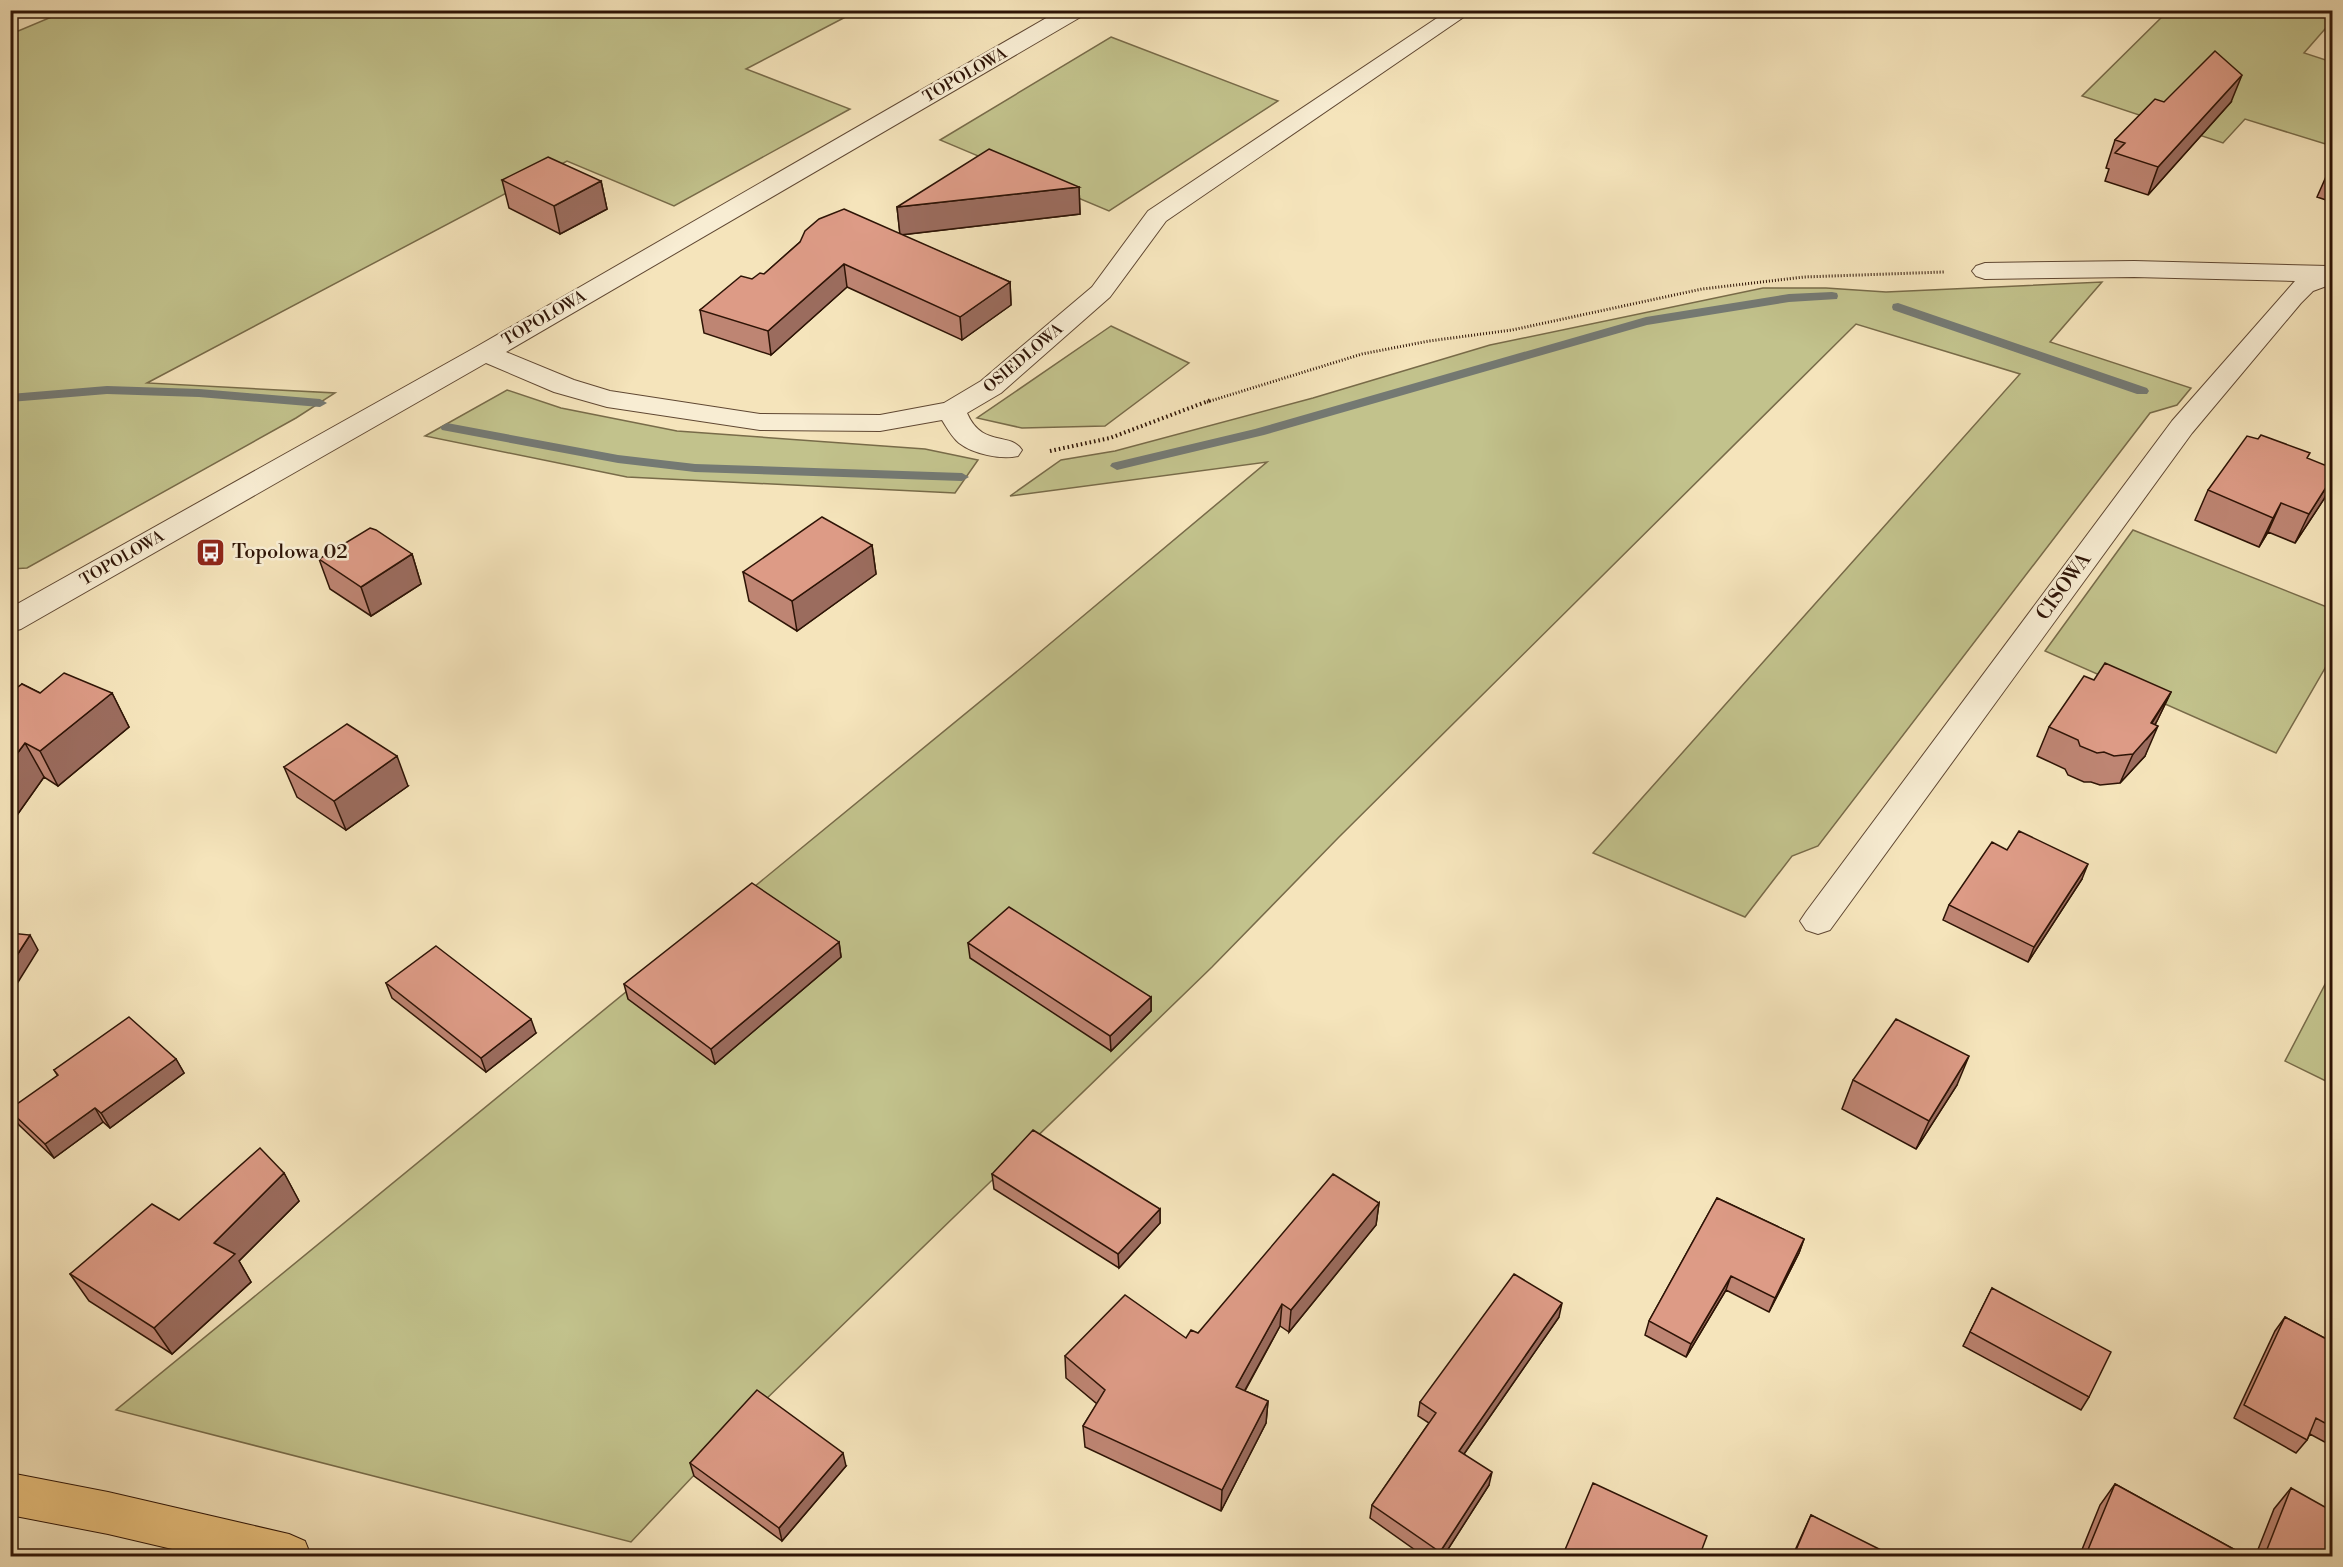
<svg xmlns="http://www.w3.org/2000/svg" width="2343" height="1567" viewBox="0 0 2343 1567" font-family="'Libre Bodoni',serif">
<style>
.green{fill:#c2c28c;stroke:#786b49;stroke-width:1.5}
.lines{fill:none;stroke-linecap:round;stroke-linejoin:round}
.stream{fill:#747973;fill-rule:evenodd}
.minor-casing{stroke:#604833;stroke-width:2}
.major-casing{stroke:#2e1406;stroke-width:2}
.path-far1{stroke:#2e1406;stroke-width:3;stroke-dasharray:1 2;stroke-linecap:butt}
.path{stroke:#2e1406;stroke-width:4;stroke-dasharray:1.5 3;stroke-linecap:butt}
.minor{fill:#f8edd3;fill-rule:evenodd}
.major{fill:#eac27e;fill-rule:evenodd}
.wall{fill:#be8573;stroke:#2e1406;stroke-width:1.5}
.shaded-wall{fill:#9b6c5e;stroke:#2e1406;stroke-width:1.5}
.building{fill:#dd9b86;stroke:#2e1406;stroke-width:1.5}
.labels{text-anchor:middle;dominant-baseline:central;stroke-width:5;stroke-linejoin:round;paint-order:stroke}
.far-street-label{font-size:16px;fill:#2e1406;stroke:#f8edd3}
.poi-label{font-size:20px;fill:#2e1406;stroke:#f8edd3;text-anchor:start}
.street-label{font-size:20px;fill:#2e1406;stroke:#f8edd3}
</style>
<rect width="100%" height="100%" fill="#f5e4bb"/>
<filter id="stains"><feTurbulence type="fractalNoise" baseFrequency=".00333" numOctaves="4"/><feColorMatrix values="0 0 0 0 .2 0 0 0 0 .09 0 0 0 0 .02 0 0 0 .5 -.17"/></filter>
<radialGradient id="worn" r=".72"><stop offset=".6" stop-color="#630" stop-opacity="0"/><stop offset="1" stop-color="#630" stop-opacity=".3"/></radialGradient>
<path class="green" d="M68 10 857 11 746 69 850 109 674 206 567 161 147 383 335 393 296 418 27 568 11 569V34Z
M2168 11H2332V21L2304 53 2332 62V146L2245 119 2223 143 2082 96Z
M1111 37 1278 101 1109 211 940 140Z
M2102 282 2050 342 2191 388 2177 405 2150 413 1818 846 1792 856 1745 917 1593 853 2020 374 1856 324 1338 838 1212 967 761 1404 631 1542 116 1410 1021 668 1267 462 1010 496 1061 460 1115 451 1313 398 1490 345 1763 288H1826L1886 292Z
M1111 326 1189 363 1105 426 1022 428 977 418Z
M507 390 561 408 677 431 925 449 978 460 955 493 627 477 425 436Z
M2133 530 2332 609V656L2276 753 2045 651Z
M2332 971V1084L2285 1061Z"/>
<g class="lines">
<path class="stream" d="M1832 292 1837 293 1838 296 1837 299 1789 302 1647 325 1264 435 1117 470 1110 466 1112 463 1255 429 1646 317 1789 294Z
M1898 303 2147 388 2149 391 2147 394H2137L1893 310 1892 307 1893 304Z
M107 386 199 389 320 399 327 403 320 407 199 397 107 394 10 402V394Z
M447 423 618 455 695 464 962 473 969 477 962 481 695 472 618 463 442 430 440 427Z"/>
<defs>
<path id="minor" d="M1060 10H1086L1084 15 506 352 574 380 610 391 760 414 880 415 944 403 981 381 1092 287 1148 211 1449 10H1474L1166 221 1110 297 1001 393 967 413C982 448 1009 431 1022 450L1018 456C1001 460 973 454 959 443 952 437 947 428 942 420L880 431 760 430 607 407 554 392 486 363 21 629 10 632V608L476 347Z
M2134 261 2328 266 2332 267V284L2313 291 2301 303 2192 433 1830 930 1818 934 1806 930 1800 921 1806 912 2172 421 2295 281 2134 277 1985 279 1976 276 1972 271 1976 266 1985 263Z"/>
<path id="major" d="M10 1473 108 1492 289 1534 305 1541 311 1556H202L108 1534 10 1515Z"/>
</defs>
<use href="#minor" class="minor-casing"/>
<use href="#major" class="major-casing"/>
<path class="path-far1" d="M1207 402 1362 354 1429 341 1512 330 1702 289 1804 277 1944 272"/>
<path class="path" d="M1050 451 1110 438 1211 400"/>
<use href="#minor" class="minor"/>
<use href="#major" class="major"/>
</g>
<path class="wall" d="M2164 102H2231L2148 195 2105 181 2109 169 2106 168 2115 140Z
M2332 166V202L2317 197 2329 170Z
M502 180 601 181 607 209 560 234 509 208Z
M1079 187 1080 214 901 235 1010 282 1011 305 962 340 847 287 771 355 704 333 700 310 752 279 764 274 800 242 900 234 897 207Z
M2307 458 2324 499 2295 543 2268 532 2259 547 2195 520 2208 490Z
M872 545 876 574 797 631 749 601 743 572Z
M412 554 421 584 371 616 330 589 319 559Z
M2094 680 2171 692 2155 725 2145 756 2120 783 2100 785 2091 782H2084L2068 775 2065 769 2037 756 2049 727Z
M22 684 40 693H112L129 727 58 786 44 777 10 825Z
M284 767 408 786 346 830 297 797Z
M2007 850 2082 879 2028 962 1943 920 1949 905Z
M839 942 841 957 715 1064 628 999 624 984Z
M968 943 1151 997V1011L1111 1051 970 958Z
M386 983 536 1033 486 1072 392 998Z
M176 1059 184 1073 110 1128 103 1122 54 1158 19 1125 10 1112 58 1076 54 1070Z
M1853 1080 1957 1085 1916 1149 1842 1109Z
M284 1173 299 1201 239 1261 251 1282 172 1354 89 1301 70 1274 179 1220Z
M992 1174 1160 1209V1223L1119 1268 994 1189Z
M1717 1198 1804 1239 1799 1253 1769 1312 1726 1290 1686 1357 1645 1335 1649 1321Z
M1379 1203 1376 1225 1289 1332 1280 1326 1245 1391 1268 1401 1266 1423 1221 1511 1085 1447 1083 1426 1097 1404 1066 1378 1065 1356 1186 1338 1198 1333Z
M1992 1288 2089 1397 2081 1410 1963 1346Z
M1559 1317 1464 1454 1489 1485 1443 1557H1425L1370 1518 1372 1505 1429 1423 1418 1416 1420 1402Z
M2285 1317 2332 1342V1446L2310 1434 2307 1440 2296 1453 2234 1418 2275 1331Z
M690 1463 846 1466 782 1541 694 1476Z
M2115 1484 2248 1557H2079L2100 1505Z
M2291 1488 2332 1557H2255L2274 1509Z
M1811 1515 1886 1557H1792Z"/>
<path class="shaded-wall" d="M2242 75 2231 102 2148 195 2158 167Z
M601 181 607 209 560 234 554 206Z
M1079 187 1080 214 900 235 897 207Z
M844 264 847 287 771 355 768 331Z
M1010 282 1011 305 962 340 960 317Z
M2332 478V481L2324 499 2295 543 2309 514Z
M2281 503 2268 532 2259 547 2273 518Z
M872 545 876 574 797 631 792 601Z
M412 554 421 584 371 616 361 587Z
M2171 692 2157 721 2146 740 2158 726 2145 756 2120 783 2133 754Z
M112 693 129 727 58 786 40 751Z
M25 743 44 777 10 825V763Z
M397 756 408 786 346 830 334 801Z
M2088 864 2082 879 2028 962 2034 947Z
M30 935 38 950 10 995V966Z
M839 942 841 957 715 1064 711 1049Z
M1151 997V1011L1111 1051 1110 1036Z
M531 1019 536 1033 486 1072 481 1058Z
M1969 1056 1957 1085 1916 1149 1929 1121Z
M176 1059 184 1073 110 1128 101 1113Z
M95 1108 103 1122 54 1158 45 1144Z
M284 1173 299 1201 239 1261 251 1282 172 1354 154 1328 214 1243Z
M1379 1203 1376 1225 1289 1332 1291 1310Z
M1160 1209V1223L1119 1268 1118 1254Z
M1804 1239 1799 1253 1769 1312 1775 1298Z
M1731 1276 1726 1290 1686 1357 1691 1344Z
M1562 1303 1559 1317 1457 1464 1459 1451Z
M1282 1304 1280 1326 1235 1408 1236 1387Z
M1268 1401 1266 1423 1221 1511 1222 1490Z
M843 1453 846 1466 782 1541 779 1528Z
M1492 1472 1489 1485 1443 1557H1439L1440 1552Z"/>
<path class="building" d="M2215 51 2242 75 2158 167 2115 153 2125 143 2115 140 2155 99 2164 102Z
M989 149 1079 187 897 207Z
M548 157 601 181 554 206 502 180Z
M844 209 1010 282 960 317 844 264 768 331 700 310 741 276 752 279 760 273 764 274 800 242 805 231 819 219Z
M2261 435 2310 453 2307 458 2332 468V478L2309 514 2281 503 2273 518 2208 490 2247 436 2258 439Z
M822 517 872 545 792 601 743 572Z
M370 528 376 530 412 554 361 587 319 559Z
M2105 663 2171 692 2151 723 2158 726 2133 754 2114 756 2104 752 2097 753 2080 746 2078 740 2049 727 2084 676 2094 680Z
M64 673 112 693 40 751 25 743 10 763V693L22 684 40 693Z
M347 724 397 756 334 801 284 767Z
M2019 831 2088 864 2034 947 1949 905 1992 842 2007 850Z
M752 883 839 942 711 1049 624 984Z
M1009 907 1151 997 1110 1036 968 943Z
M10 933 30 935 10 966Z
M436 946 531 1019 481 1058 386 983Z
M129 1017 176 1059 101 1113 95 1108 45 1144 10 1111V1109L58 1075 54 1070Z
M1896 1019 1969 1056 1929 1121 1853 1080Z
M1033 1130 1160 1209 1118 1254 992 1174Z
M260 1148 284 1173 214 1243 235 1254 154 1328 70 1274 152 1204 179 1220Z
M1333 1174 1379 1203 1291 1310 1282 1304 1236 1387 1268 1401 1222 1490 1083 1426 1105 1390 1065 1356 1125 1295 1186 1338 1191 1330 1198 1333Z
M1717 1198 1804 1239 1775 1298 1731 1276 1691 1344 1649 1321Z
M1514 1274 1562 1303 1459 1451 1492 1472 1440 1552 1372 1505 1436 1413 1420 1402Z
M1992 1288 2111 1352 2089 1397 1970 1332Z
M2285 1317 2332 1342V1427L2316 1418 2307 1440 2244 1405Z
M757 1390 843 1453 779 1528 690 1463Z
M1593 1483 1707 1536 1699 1557H1562Z
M2115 1484 2248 1557H2085Z
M2291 1488 2332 1511V1557H2264Z
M1811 1515 1887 1553 1886 1557H1793Z"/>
<defs>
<symbol id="bus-square" viewBox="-11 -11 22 22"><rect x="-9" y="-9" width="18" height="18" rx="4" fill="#8f2418" stroke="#f8edd3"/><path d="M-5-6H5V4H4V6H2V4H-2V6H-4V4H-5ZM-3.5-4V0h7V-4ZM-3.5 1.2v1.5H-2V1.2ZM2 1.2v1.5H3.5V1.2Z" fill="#fff"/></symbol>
</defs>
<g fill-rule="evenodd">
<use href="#bus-square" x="194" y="536" width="33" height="33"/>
</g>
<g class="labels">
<g class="far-street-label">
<text transform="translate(965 75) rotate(-30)">TOPOLOWA</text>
<text transform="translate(544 318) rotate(-30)">TOPOLOWA</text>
<text transform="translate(1023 358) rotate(-40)">OSIEDLOWA</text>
<text transform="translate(122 558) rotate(-30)">TOPOLOWA</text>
</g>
<g class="poi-label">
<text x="232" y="552">Topolowa 02</text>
</g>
<g class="street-label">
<text transform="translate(2064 587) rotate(-54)">CISOWA</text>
</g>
</g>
<rect width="2343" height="1567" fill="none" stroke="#f5e4bb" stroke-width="36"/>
<rect x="12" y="12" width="2319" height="1543" fill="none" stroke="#2e1406" stroke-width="3"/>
<rect x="18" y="18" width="2307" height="1531" fill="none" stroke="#2e1406" stroke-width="1.5"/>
<rect width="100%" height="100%" filter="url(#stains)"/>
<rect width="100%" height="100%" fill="url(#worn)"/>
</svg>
